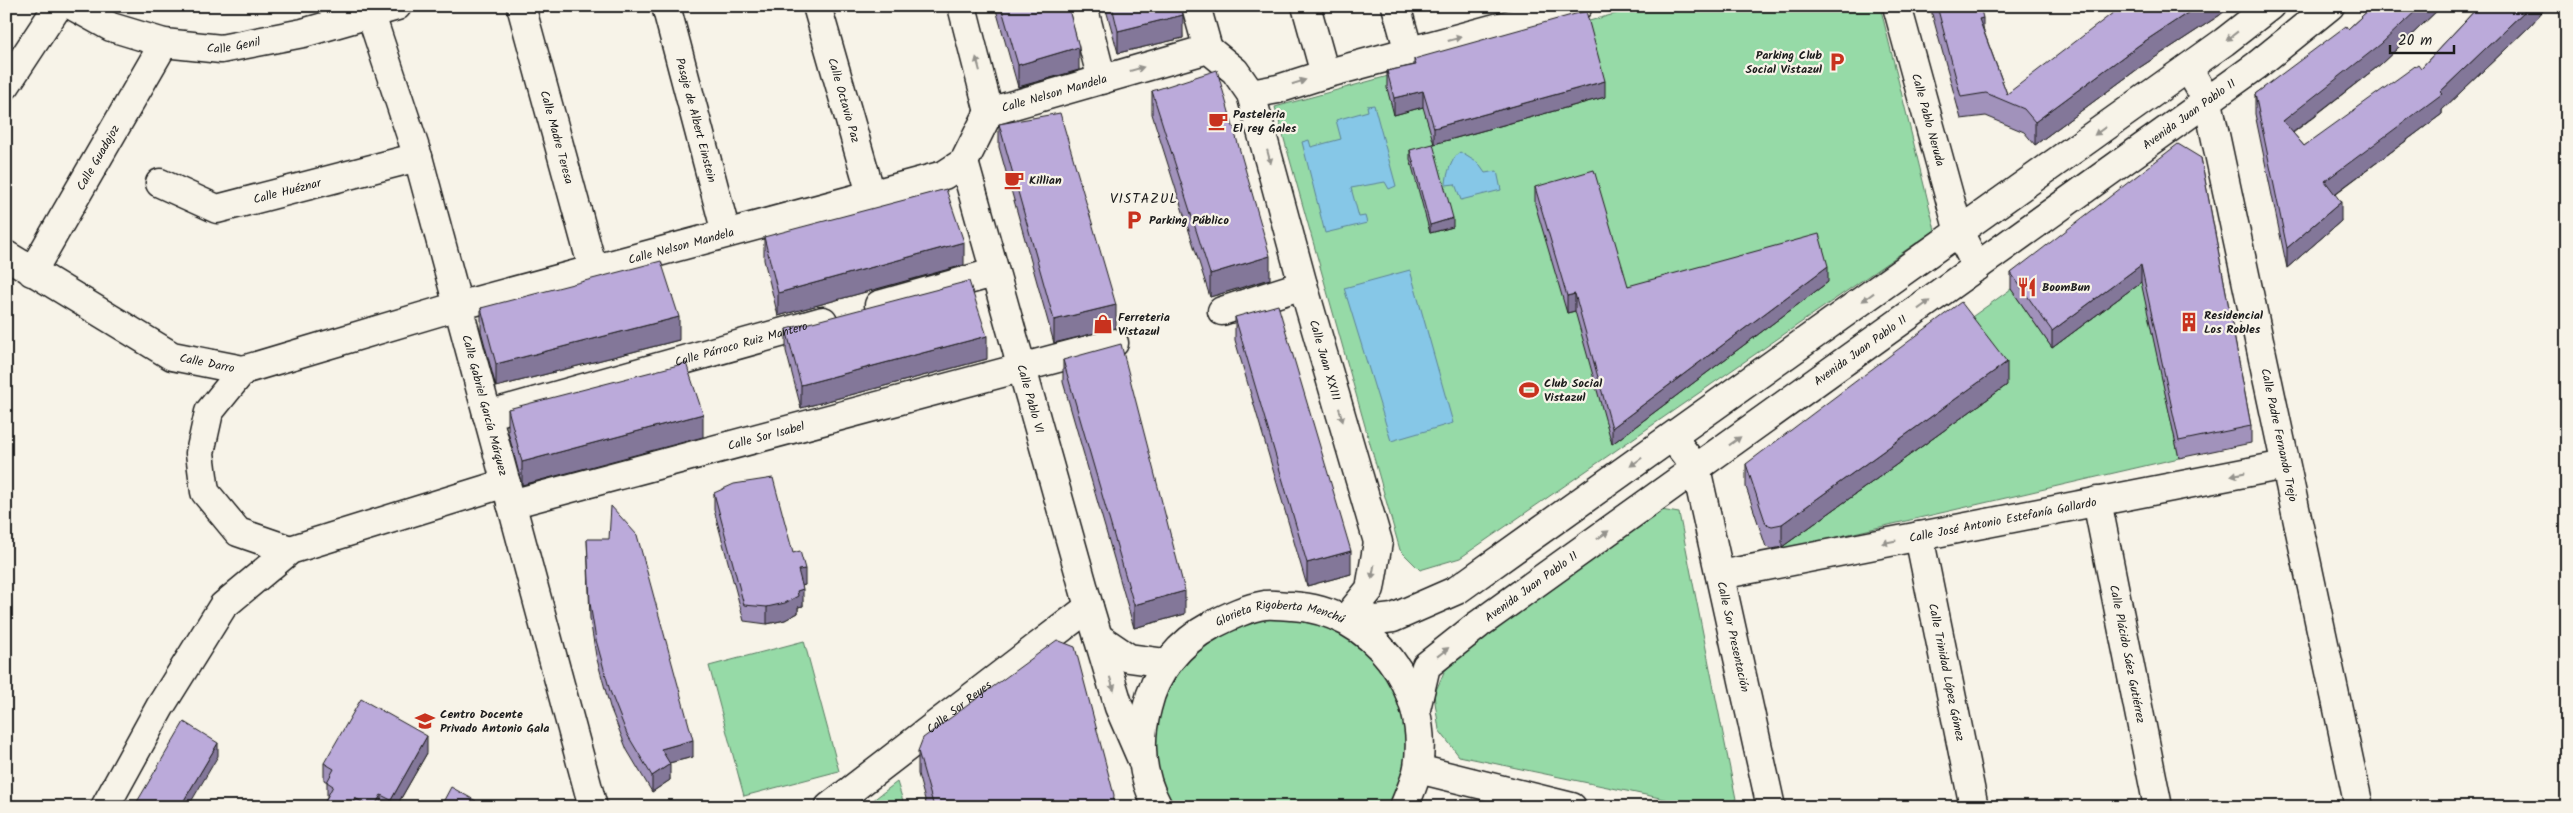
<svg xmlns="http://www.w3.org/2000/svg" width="2573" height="813" viewBox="0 0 2573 813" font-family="Kalam,sans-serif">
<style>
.green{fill:#96daa7;stroke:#597b62}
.water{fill:#86c7e7;stroke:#5c8396}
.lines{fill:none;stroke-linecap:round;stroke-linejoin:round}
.minor-casing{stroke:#1c1c1c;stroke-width:31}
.major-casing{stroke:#1c1c1c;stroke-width:31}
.minor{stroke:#f7f3e8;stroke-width:28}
.major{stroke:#f7f3e8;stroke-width:28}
.wall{fill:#a192bb;stroke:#1c1c1c}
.shaded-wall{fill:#837799;stroke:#1c1c1c}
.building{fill:#bbaada;stroke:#1c1c1c}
.oneway{fill:#94928c}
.labels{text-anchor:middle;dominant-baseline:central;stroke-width:4.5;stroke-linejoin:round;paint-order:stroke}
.street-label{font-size:12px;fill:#1c1c1c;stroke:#f7f3e8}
.poi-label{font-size:12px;font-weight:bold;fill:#1c1c1c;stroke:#f7f3e8;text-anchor:start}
.neighbourhood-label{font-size:14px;letter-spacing:1px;fill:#1c1c1c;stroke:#f7f3e8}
</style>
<rect width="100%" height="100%" fill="#f7f3e8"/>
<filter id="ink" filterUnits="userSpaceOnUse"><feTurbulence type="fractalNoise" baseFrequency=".02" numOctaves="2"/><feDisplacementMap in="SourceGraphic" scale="10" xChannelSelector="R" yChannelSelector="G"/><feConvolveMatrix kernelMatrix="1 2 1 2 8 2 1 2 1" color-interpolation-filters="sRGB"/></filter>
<g filter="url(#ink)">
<path class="green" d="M1644 6H1880L1935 230 1460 558 1420 570 1400 550 1275 107Z
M2128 218 2179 458 1776 551 2007 385 1962 324 2011 289 2052 348 2122 296Z
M1661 510 1679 513 1736 799 1724 807H1703L1459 756 1439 730 1434 695 1444 672 1459 655Z
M1267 605 1345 620 1416 709 1404 807H1160L1150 693 1194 634Z
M804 641 839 771 744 796 709 666Z
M897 782 905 807H864Z"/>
<path class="water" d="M1374 105 1396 186 1389 189 1385 182 1351 188 1359 217 1365 216 1367 223 1325 233 1302 142 1309 140 1311 147 1341 139 1336 120 1368 111 1367 106Z
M1460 152 1478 163 1485 173 1497 171 1501 190 1461 200 1455 184 1446 185C1446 175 1452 157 1460 152Z
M1410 270 1453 423 1391 441 1344 288Z"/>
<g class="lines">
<defs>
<g id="minor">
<path id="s1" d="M73 6 111 27 164 43 221 49 303 33 397 6"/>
<path id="s2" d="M368 6 418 157 593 807"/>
<path id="s3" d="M521 6 593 269"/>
<path id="s4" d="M666 6 726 233"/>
<path id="s5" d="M817 6 871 194"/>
<path d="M962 6 989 112"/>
<path d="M1083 6 1102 80"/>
<path d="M1196 6 1208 49"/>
<path d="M1306 6 1325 74"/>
<path d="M1396 6 1409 52"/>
<path id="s6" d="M1897 6 1959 232 1977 267"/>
<path id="s7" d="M2188 68 2208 102 2359 807"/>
<path d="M6 85 58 6"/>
<path d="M1251 94 1278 89 1325 74 1578 6"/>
<path id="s8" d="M964 162 1089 607 1119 707 1142 760"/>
<path id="s9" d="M160 183 217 209 418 157"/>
<path id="s10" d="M6 255 172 356 243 370 458 306 944 175 964 162 989 112 1208 49 1235 71 1251 94 1303 285 1378 542 1370 589 1345 620"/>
<path id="s11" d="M32 272 164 43"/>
<path d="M879 305 993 273"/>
<path d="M1222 311 1303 285"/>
<path d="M243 370 209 412 200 453 205 492 238 532 290 550"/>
<path id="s12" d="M487 415 823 321"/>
<path id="s13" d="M1672 437 1696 468 1771 807"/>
<path id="s14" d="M2097 501 2158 807"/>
<path id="s15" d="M511 504 1114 343"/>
<path id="s16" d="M1919 536 1974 807"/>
<path id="s17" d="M1720 575 2285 465"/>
<path d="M1098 637 1129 658 1166 663"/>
<path d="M1418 769 1572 807"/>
<path d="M105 807 160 707 223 606 290 550 506 483"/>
<path id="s18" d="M829 807 1089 607"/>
</g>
<g id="major">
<path d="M1351 623 1393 618 1457 590 2224 42 2270 6"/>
<path id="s19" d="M1416 709 1426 666 1479 624 2256 66 2330 6"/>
<path id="s20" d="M1158 807C1141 776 1138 741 1147 708 1155 672 1180 642 1212 625 1230 616 1246 608 1265 605 1274 604 1283 606 1292 606 1372 610 1431 689 1418 767 1416 780 1409 794 1404 807"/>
</g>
</defs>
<use href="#minor" class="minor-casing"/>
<use href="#major" class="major-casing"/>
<use href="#minor" class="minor"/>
<use href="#major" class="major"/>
</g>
<path class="wall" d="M995 6H1068L1079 70 1018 87Z
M1105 6H1181L1183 38 1118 53Z
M1932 6H1980L1983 29 2007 94 2220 15 2139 68 2035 145 2024 132 1986 116 1961 119 1932 14Z
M2373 6H2442L2381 64 2293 133 2304 146 2421 68 2479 6H2547L2530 26 2442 110V114L2335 194 2341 221 2287 268 2255 114V94L2348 29Z
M1414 59 1605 97 1434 144 1423 107 1394 115 1387 88V71L1414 65Z
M1152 91 1270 279 1210 297 1152 114Z
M999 124 1116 328 1054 343 999 147Z
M1410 150 1453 227 1430 233 1410 159Z
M2201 158 2251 426V443L2179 458 2141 282 2052 348 2011 289V273Z
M1535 187 1628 286 1828 282 1612 444 1575 311 1567 313 1535 204Z
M764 237 964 265 778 316 764 260Z
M481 308 679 340 496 387 481 331Z
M1235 317 1351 574 1307 586 1235 340Z
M786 329 987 359 801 408 786 351Z
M1063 360 1185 614 1134 628 1063 382Z
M2007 385 1782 547 1772 549 1766 547 1746 487V464Z
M508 409 703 437 522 485 508 432Z
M714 493 793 553 805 585 802 586 803 606 798 607V613L785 620 767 624 744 621 714 510Z
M587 539 693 757 669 763 670 780 652 792 627 750 610 707 596 656 590 619Z
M918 751 1114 807H927L918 774Z
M427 753 396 807H322L327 798V782L324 780V763Z
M443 802 476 805 475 807H444Z"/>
<path class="shaded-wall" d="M2198 6H2231L2220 15 2139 68 2035 145V122L2139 45Z
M2421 6H2442L2381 64 2283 140V121Z
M2530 6H2547L2530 26 2442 110V114L2325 201V181L2440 92Z
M1183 15V38L1118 53V31Z
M1983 18V40L1979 19Z
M1079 47V70L1018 87V65Z
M1605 81V97L1434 144V128Z
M1423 91V107L1394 115V98Z
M2341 202V221L2287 268V248Z
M1453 218V227L1430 233V225Z
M964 242V265L778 316V293Z
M1270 256V279L1210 297V274Z
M2141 265V282L2052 348V331Z
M1828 266V282L1612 444V428Z
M1575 294V311L1567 313V296Z
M1116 305V328L1054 343V320Z
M679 317V340L496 387V364Z
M987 336V359L801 408V385Z
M2007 362V385L1782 547V524Z
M703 414V437L522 485V462Z
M1351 551V574L1307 586V563Z
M805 569V585L798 587V570Z
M803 589V606L798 607V613L785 620 767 624V607L797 591Z
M1185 591V614L1134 628V605Z
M427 736V753L396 807H391V800Z
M693 740V757L661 765V749Z
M218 743V756L188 807H180Z
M670 764V780L652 792V776Z
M381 795V807H374Z
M355 798V807H350Z"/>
<path class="building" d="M1001 6H1068L1079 47 1018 65Z
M1112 6H1181L1183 15 1118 31Z
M1937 6H1980L1983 18 1979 19 2007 94 2122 6H2198L2139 45 2035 122 2024 109 1986 93 1961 97Z
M2373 6H2421L2381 44 2283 121 2304 146 2418 64 2421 68 2479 6H2530L2440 92 2442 94 2325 181 2341 202 2287 248 2255 94 2346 26 2348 29Z
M1586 11 1605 81 1434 128 1423 91 1394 98 1387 71 1416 65 1414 59Z
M1217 70 1270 256 1210 274 1152 91Z
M1060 113 1116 305 1054 320 999 124Z
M1433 144 1453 218 1430 225 1410 150Z
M2178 144 2201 158 2251 426 2179 441 2141 265 2052 331 2011 273Z
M1594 170 1628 286 1819 234 1828 266 1612 428 1575 294 1567 296 1535 187Z
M946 189 964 242 778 293 764 237Z
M661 261 679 317 496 364 481 308Z
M969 281 987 336 801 385 786 329Z
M1961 302 2007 362 1782 524 1772 526 1766 524 1746 464Z
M1278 305 1351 551 1307 563 1235 317Z
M1121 344 1185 591 1134 605 1063 360Z
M686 363 703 414 522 462 508 409Z
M773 478 793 553 800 551 805 569 798 570 803 589 797 591 798 596 785 603 767 607 744 605 714 493 734 484Z
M611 506 637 535 693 740 661 749 670 764 652 776 627 734 610 691 596 640 590 603 587 539H609Z
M1057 640 1075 647 1114 795 1113 807H934L918 751 923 738Z
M361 699 427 736 391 800 381 795 374 807H370L355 798 350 807H322L333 786 327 782 334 769 324 763Z
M184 722 218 743 180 807H134Z
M451 787 476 801 473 807H452L443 802Z
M1456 801 1468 807H1453Z"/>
<defs><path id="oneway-solid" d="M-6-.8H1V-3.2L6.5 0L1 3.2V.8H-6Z" transform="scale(1.25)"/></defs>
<g class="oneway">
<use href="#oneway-solid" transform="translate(2232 36) rotate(142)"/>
<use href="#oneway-solid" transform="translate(1455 39) rotate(-15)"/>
<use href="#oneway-solid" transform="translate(978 64) rotate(-105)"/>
<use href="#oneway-solid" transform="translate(1137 69) rotate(-16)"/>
<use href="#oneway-solid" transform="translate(1299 82) rotate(-18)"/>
<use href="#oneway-solid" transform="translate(2100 131) rotate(144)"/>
<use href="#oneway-solid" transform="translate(1269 157) rotate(75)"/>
<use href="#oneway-solid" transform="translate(1868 297) rotate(144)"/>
<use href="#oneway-solid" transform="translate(1924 305) rotate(-36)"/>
<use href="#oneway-solid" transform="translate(1341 415) rotate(74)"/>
<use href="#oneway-solid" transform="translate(1735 441) rotate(-36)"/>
<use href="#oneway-solid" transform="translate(1636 462) rotate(145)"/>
<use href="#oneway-solid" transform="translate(2238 474) rotate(169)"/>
<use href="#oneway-solid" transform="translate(1603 535) rotate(-35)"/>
<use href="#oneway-solid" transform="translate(1889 542) rotate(169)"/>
<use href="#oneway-solid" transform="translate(1373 572) rotate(100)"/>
<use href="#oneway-solid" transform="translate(1443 652) rotate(-38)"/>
<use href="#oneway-solid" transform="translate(1112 684) rotate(73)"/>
</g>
</g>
<defs>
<symbol id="parking-bare" viewBox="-9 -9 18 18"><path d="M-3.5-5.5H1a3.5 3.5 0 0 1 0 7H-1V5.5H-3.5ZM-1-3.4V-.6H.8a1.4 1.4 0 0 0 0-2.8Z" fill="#c8321e" stroke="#f7f3e8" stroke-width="2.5" paint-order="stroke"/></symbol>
<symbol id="cafe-bare" viewBox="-9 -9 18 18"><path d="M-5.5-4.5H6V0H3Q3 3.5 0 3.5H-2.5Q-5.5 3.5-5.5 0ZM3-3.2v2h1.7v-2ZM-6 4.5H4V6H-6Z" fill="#c8321e" stroke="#f7f3e8" stroke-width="2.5" paint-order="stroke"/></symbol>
<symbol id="restaurant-bare" viewBox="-9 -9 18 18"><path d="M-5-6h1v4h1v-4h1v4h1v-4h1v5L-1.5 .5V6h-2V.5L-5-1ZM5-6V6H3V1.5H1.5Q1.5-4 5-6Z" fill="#c8321e" stroke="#f7f3e8" stroke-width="2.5" paint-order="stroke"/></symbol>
<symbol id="building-bare" viewBox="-9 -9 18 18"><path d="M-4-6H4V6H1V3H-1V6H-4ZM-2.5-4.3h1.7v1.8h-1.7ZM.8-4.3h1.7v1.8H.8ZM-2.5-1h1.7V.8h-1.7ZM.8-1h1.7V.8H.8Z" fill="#c8321e" stroke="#f7f3e8" stroke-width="2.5" paint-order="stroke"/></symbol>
<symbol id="shop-bare" viewBox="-9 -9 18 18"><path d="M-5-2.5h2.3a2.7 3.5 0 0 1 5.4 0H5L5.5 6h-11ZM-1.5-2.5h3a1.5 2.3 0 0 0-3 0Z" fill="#c8321e" stroke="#f7f3e8" stroke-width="2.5" paint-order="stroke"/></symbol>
<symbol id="stadium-bare" viewBox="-9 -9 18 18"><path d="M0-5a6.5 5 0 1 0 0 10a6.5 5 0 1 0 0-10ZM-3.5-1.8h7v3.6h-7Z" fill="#c8321e" stroke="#f7f3e8" stroke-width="2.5" paint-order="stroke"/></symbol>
<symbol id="university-bare" viewBox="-9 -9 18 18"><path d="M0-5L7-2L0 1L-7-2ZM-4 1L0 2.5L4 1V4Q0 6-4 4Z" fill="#c8321e" stroke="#f7f3e8" stroke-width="2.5" paint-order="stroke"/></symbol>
</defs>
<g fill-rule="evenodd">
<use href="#parking-bare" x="1823" y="48" width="28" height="28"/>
<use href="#cafe-bare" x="1204" y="107" width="28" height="28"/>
<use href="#cafe-bare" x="1000" y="166" width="28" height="28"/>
<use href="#parking-bare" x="1120" y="206" width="28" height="28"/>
<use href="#restaurant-bare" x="2013" y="273" width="28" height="28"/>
<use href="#building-bare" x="2175" y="308" width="28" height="28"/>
<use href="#shop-bare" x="1089" y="310" width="28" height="28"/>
<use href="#stadium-bare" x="1515" y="376" width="28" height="28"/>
<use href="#university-bare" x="411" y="707" width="28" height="28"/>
</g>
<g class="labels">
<g class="street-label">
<text stroke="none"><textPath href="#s1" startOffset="169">Calle Genil</textPath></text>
<text stroke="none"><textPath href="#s10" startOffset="1142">Calle Nelson Mandela</textPath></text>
<text stroke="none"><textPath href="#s5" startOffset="98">Calle Octavio Paz</textPath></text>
<text stroke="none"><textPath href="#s19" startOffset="986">Avenida Juan Pablo II</textPath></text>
<text stroke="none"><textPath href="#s6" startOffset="118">Calle Pablo Neruda</textPath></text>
<text stroke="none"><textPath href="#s4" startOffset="118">Pasaje de Albert Einstein</textPath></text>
<text stroke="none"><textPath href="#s3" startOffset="136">Calle Madre Teresa</textPath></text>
<text stroke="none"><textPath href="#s11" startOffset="132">Calle Guadajoz</textPath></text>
<text stroke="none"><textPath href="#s9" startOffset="135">Calle Huéznar</textPath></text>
<text stroke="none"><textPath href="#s10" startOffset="722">Calle Nelson Mandela</textPath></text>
<text stroke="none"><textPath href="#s12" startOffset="264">Calle Párroco Ruiz Mantero</textPath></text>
<text stroke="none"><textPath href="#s19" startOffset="581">Avenida Juan Pablo II</textPath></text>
<text stroke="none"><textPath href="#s10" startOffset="1641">Calle Juan XXIII</textPath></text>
<text stroke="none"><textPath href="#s10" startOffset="230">Calle Darro</textPath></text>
<text stroke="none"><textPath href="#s8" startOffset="246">Calle Pablo VI</textPath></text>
<text stroke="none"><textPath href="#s2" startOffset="416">Calle Gabriel García Márquez</textPath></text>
<text stroke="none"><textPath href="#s7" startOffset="380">Calle Padre Fernando Trejo</textPath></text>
<text stroke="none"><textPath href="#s15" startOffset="264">Calle Sor Isabel</textPath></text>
<text stroke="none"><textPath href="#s17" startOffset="288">Calle José Antonio Estefanía Gallardo</textPath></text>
<text stroke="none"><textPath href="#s19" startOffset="176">Avenida Juan Pablo II</textPath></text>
<text stroke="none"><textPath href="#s20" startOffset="282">Glorieta Rigoberta Menchú</textPath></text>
<text stroke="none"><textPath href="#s13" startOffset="212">Calle Sor Presentación</textPath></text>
<text stroke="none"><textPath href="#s14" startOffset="156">Calle Plácido Sáez Gutiérrez</textPath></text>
<text stroke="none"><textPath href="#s16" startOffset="139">Calle Trinidad López Gómez</textPath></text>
<text stroke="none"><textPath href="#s18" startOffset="164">Calle Sor Reyes</textPath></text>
</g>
<g class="poi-label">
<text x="1822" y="55" text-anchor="end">Parking Club<tspan x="1822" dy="14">Social Vistazul</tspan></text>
<text x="1233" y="114">Pasteleria<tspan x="1233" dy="14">El rey Gales</tspan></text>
<text x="1029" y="180">Killian</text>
<text x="1149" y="220">Parking Público</text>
<text x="2042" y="287">BoomBun</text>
<text x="2204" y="315">Residencial<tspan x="2204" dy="14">Los Robles</tspan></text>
<text x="1118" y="317">Ferreteria<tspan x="1118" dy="14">Vistazul</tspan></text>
<text x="1544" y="383">Club Social<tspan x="1544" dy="14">Vistazul</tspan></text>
<text x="440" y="714">Centro Docente<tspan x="440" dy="14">Privado Antonio Gala</tspan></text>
</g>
<g class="neighbourhood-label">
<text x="1144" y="199">VISTAZUL</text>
</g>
</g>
<rect width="2573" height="813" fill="none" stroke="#f7f3e8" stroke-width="25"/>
<rect x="12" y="12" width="2548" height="788" fill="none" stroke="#1c1c1c" stroke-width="2" filter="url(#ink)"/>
<path d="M2390 45v8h64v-8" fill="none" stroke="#1c1c1c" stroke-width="2.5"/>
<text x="2398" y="45" font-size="15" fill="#1c1c1c" stroke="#f7f3e8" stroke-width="4" paint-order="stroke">20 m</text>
</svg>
